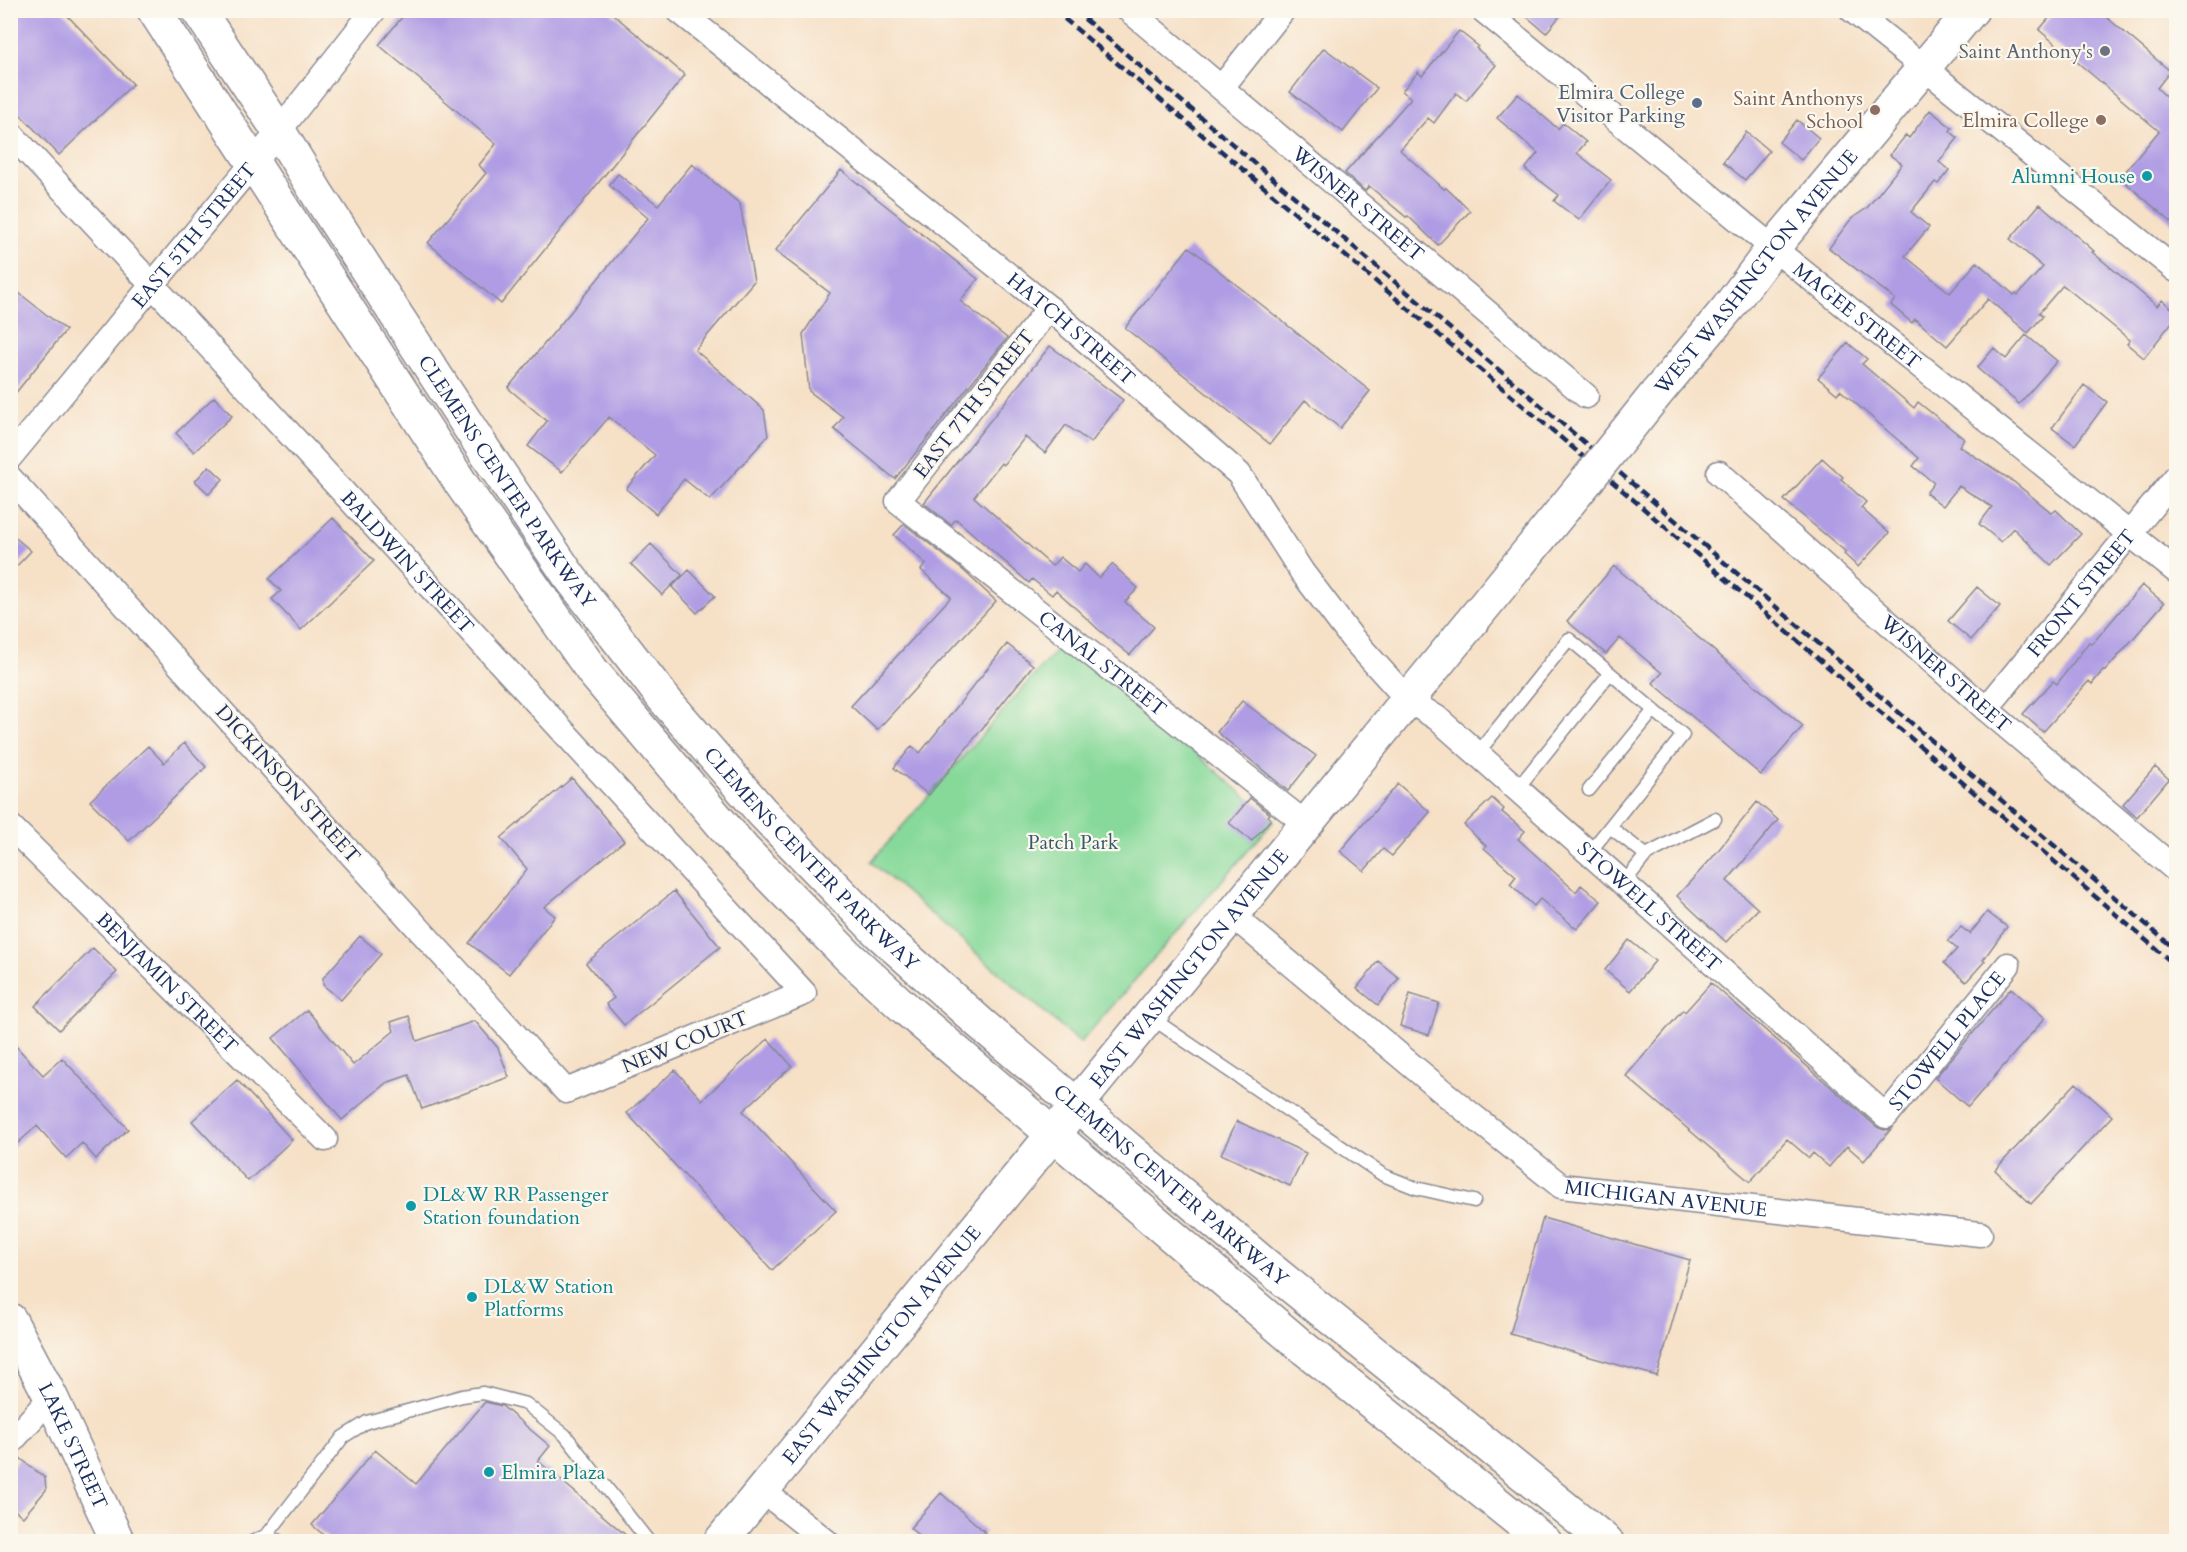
<svg xmlns="http://www.w3.org/2000/svg" width="2187" height="1552" viewBox="0 0 2187 1552" font-family="Cardo,serif">
<style>
.green{fill:#87d99a;stroke:#51847c;stroke-width:1.5}
.building{fill:#af9ce4}
.lines{fill:none;stroke-linecap:round;stroke-linejoin:round}
.lane-casing{stroke:#888892;stroke-width:15}
.street-casing{stroke:#888892;stroke-width:27}
.secondary-casing{stroke:#888892;stroke-width:36}
.primary-casing{stroke:#888892;stroke-width:36}
.lane{stroke:#fff;stroke-width:12}
.street{stroke:#fff;stroke-width:24}
.secondary{stroke:#fff;stroke-width:33}
.primary{stroke:#fff;stroke-width:33}
.rail{stroke:#1b2f5e;stroke-width:4.5;stroke-dasharray:9 4.5;stroke-linecap:butt}
.secondary-bridge-casing{stroke:#888892;stroke-width:36;stroke-linecap:butt}
.secondary-bridge{stroke:#fff;stroke-width:33}
.worship-dot{fill:#6b7280;stroke:#fbf7ec;stroke-width:2}
.service-dot{fill:#5c6f8a;stroke:#fbf7ec;stroke-width:2}
.education-dot{fill:#8d6e63;stroke:#fbf7ec;stroke-width:2}
.culture-dot{fill:#0f9aa8;stroke:#fbf7ec;stroke-width:2}
.labels{text-anchor:middle;dominant-baseline:central;stroke-width:4.5;stroke-linejoin:round;paint-order:stroke}
.worship-label{font-size:20px;fill:#5b616d;stroke:#fbf7ec;text-anchor:end}
.service-label{font-size:20px;fill:#4e5e75;stroke:#fbf7ec;text-anchor:end}
.education-label{font-size:20px;fill:#785e54;stroke:#fbf7ec;text-anchor:end}
.culture-label{font-size:20px;fill:#0d838f;stroke:#fbf7ec;text-anchor:start}
.street-label{font-size:20px;fill:#1b2f5e;stroke:#fbf7ec}
.park-label{font-size:20px;fill:#365a6d;stroke:#fbf7ec}
</style>
<rect width="100%" height="100%" fill="#fbf7ec"/>
<filter id="ink" filterUnits="userSpaceOnUse"><feTurbulence type="fractalNoise" baseFrequency=".0167" numOctaves="2"/><feDisplacementMap in="SourceGraphic" scale="12" xChannelSelector="R" yChannelSelector="G"/><feConvolveMatrix kernelMatrix="1 2 1 2 8 2 1 2 1" color-interpolation-filters="sRGB"/></filter>
<filter id="wash" filterUnits="userSpaceOnUse"><feTurbulence type="fractalNoise" baseFrequency=".008" numOctaves="4" result="noise"/><feDisplacementMap in="SourceGraphic" scale="24" xChannelSelector="R" yChannelSelector="G"/><feGaussianBlur stdDeviation="1.35" result="paint"/><feColorMatrix in="noise" values="0 0 0 0 0 0 0 0 0 0 0 0 0 0 0 0 0 1.4 0 .05"/><feComposite in="paint" operator="in"/></filter>
<g filter="url(#wash)">
<rect width="100%" height="100%" fill="#f6e0c6"/>
<path class="green" d="M1065 640 1274 821 1080 1043 871 862Z"/>
<g id="blocks">
<path class="building" d="M10 10H62L133 84 59 155 10 104Z
M408 10H608L685 75 501 304 428 243 486 173 479 165 496 144 379 45Z
M1519 10H1565L1546 33Z
M2056 10H2098L2170 71 2157 88 2176 106V226L2120 178 2159 131 2039 30Z
M1459 31 1478 46 1476 48 1496 65 1466 101 1456 93 1434 123 1428 118 1400 150 1444 189 1446 188 1470 211 1438 245 1408 216 1406 217 1369 186 1365 191 1345 173 1411 98 1402 91 1418 72 1422 76Z
M1324 48 1377 88 1343 132 1290 92Z
M1518 94 1558 129 1563 123 1586 142 1577 153 1611 180 1579 220 1554 201 1559 195 1525 169 1538 153 1497 118Z
M1930 110 1952 128 1950 131 1958 138 1939 162 1949 170 1938 184 1935 182 1911 212 1929 227 1905 256 1950 293 1977 262 2014 295 2016 293 2018 295 2043 267 2010 239 2040 204 2094 251 2092 252 2157 306 2162 300 2176 312V317L2144 358 2127 344 2130 340 2063 285 2039 313 2043 316 2028 333 1988 299 1947 346 1915 319 1912 323 1891 305 1895 299 1829 248 1851 219 1867 208 1902 164 1890 155 1906 135 1909 138Z
M1797 120 1819 138 1801 160 1779 142Z
M1746 132 1769 151 1745 180 1723 162Z
M692 164 740 204 754 281 695 350 764 410 768 436 710 500 684 479 656 514 626 489 655 455 609 417 562 472 528 446 547 421 508 388 648 218 609 185 618 174 658 205Z
M841 170 978 279 960 301 1007 338 895 479 834 429 843 417 809 391 803 334 830 293 775 251Z
M1189 247 1370 391 1340 428 1305 400 1270 444 1125 328Z
M10 286 66 330 10 400Z
M2026 335 2057 361 2019 404 1977 368 1994 348 2006 359Z
M1848 343 1867 359 1862 364 1914 408 1918 402 1964 439 1959 446 2014 482 2052 513 2056 510 2081 534 2051 565 2013 528 2001 542 1979 524 1992 507 1959 486 1943 506 1926 493 1934 483 1913 466 1919 458 1840 390 1837 394 1818 378Z
M1050 346 1123 400 1091 443 1066 425 1045 453 1025 437 1003 465 1001 463 974 497 1052 566 1060 557 1078 572 1085 564 1099 578 1112 564 1138 588 1125 602 1154 627 1130 655 1099 630 1056 590 1052 595 1032 579 1029 583 956 519 951 525 924 503Z
M2084 385 2107 402 2075 445 2052 428Z
M214 397 232 416 194 452 176 433Z
M1822 458 1843 477 1841 479 1866 502 1861 508 1889 533 1858 567 1844 554 1846 552 1784 500Z
M209 466 223 479 209 494 195 481Z
M333 518 374 561 301 630 272 599 281 591 269 579Z
M904 524 964 571 996 601 877 730 851 706 951 597 921 570 926 564 894 535Z
M10 533 31 551 10 573Z
M651 544 682 575 662 595 631 564Z
M1614 566 1803 726 1761 775 1653 683 1662 673 1620 638 1606 654 1567 621Z
M689 570 715 596 697 613 672 587Z
M2142 585 2164 603 2105 671 2103 670 2092 684 2089 681 2043 732 2023 714 2053 681 2057 684 2089 642 2092 644Z
M1977 587 2000 606 1971 640 1948 621Z
M1007 644 1033 665 929 795 894 768 912 746 920 753Z
M1242 701 1316 756 1288 791 1217 732Z
M184 743 206 767 129 841 90 801 148 746 164 763Z
M2155 767 2169 779 2137 817 2123 804Z
M572 778 624 841 544 907 555 916 509 974 469 943 527 869 501 838Z
M1398 784 1430 812 1392 856 1383 849 1364 871 1340 851Z
M1250 798 1270 814 1268 816 1271 819 1252 841 1229 823Z
M1492 798 1504 809 1502 812 1525 831 1518 839 1576 892 1581 885 1601 901 1577 929 1540 899 1534 906 1510 884 1516 876 1484 848 1486 846 1464 825Z
M1757 802 1778 820 1727 881 1758 909 1726 942 1677 896 1712 858Z
M674 891 720 947 624 1025 606 1004 614 998 586 963Z
M1987 912 2007 927 1983 960 1985 961 1966 982 1944 963 1957 949 1948 941 1961 927 1970 934Z
M360 936 381 954 341 1000 323 985V978Z
M1629 940 1655 961 1630 991 1605 970Z
M93 948 117 972 59 1030 35 1006Z
M1378 961 1399 978 1378 1005 1357 988Z
M1711 983 1877 1127 1884 1130 1891 1129 1864 1161 1847 1146 1829 1167 1813 1153 1809 1158 1787 1139 1750 1182 1626 1076 1683 1010 1685 1012Z
M2011 988 2045 1018 1968 1107 1935 1078Z
M1410 994 1439 1003 1429 1035 1400 1026Z
M307 1010 353 1065 394 1031 391 1022 409 1016 417 1041 475 1021 498 1048 509 1077 422 1109 409 1075 386 1083 342 1120 273 1038Z
M768 1039 792 1066 743 1111 836 1211 772 1270 627 1113 675 1070 702 1100Z
M10 1040 43 1075 62 1058 128 1129 96 1159 82 1143 66 1158 37 1126 10 1150Z
M237 1080 292 1140 248 1181 192 1121Z
M2076 1083 2112 1116 2031 1204 1995 1170Z
M1237 1121 1306 1153 1290 1186 1221 1154Z
M1543 1218 1690 1260 1657 1376 1510 1334Z
M485 1402 502 1406 550 1446 538 1461 634 1542H332L312 1525 375 1450 416 1484Z
M20 1458 45 1478 46 1490 23 1517 10 1506V1470Z
M941 1493 985 1532 976 1542H926L910 1528Z"/>
</g>
</g>
<g filter="url(#ink)">
<use href="#blocks" fill-opacity="0" stroke="#888892" stroke-width="1.5"/>
<g class="lines">
<defs>
<path id="lane" d="M1477 754 1569 639 1610 673
M1517 789 1610 673 1683 735 1589 853
M1589 790 1654 710
M1610 827 1646 855 1715 819
M1623 884 1646 855
M1150 1017 1383 1175 1416 1188 1474 1201
M267 1535 343 1437 367 1422 462 1396 483 1393 526 1404 565 1435 649 1542
M252 1542 267 1535 281 1542"/>
<g id="street">
<path id="s1" d="M678 10 1049 308 1239 474 1302 572 1352 638 1408 700 1437 718 1886 1116 2008 965"/>
<path id="s2" d="M1129 10 1586 396"/>
<path id="s3" d="M1483 10 1773 248 2176 571"/>
<path d="M1852 10 2176 270"/>
<path d="M1222 87 1283 10"/>
<path id="s4" d="M10 133 172 306 804 993 566 1091 10 478"/>
<path id="s5" d="M1049 308 898 501 1306 824"/>
<path id="s6" d="M10 457 264 150 374 10"/>
<path id="s7" d="M1719 473 1986 709 2176 870"/>
<path id="s8" d="M1986 709 2176 477"/>
<path id="s9" d="M10 826 325 1139"/>
<path id="s10" d="M1232 915 1454 1101 1561 1186 1980 1234"/>
<path d="M10 1443 51 1397"/>
<path d="M762 1490 827 1542"/>
</g>
<g id="secondary">
<path id="s11" d="M1656 394 1728 308 1773 248 1972 10"/>
<path id="s12" d="M10 1320 51 1397 118 1542"/>
<path id="s13" d="M720 1542 1588 479"/>
</g>
<g id="primary">
<path d="M154 10 462 485 593 672 743 849 848 956 906 1009 1300 1345 1545 1542"/>
<path id="s14" d="M198 10 279 131 318 195 486 453 569 576 664 699 762 812 879 933 981 1024 1263 1263 1607 1542"/>
</g>
</defs>
<use href="#lane" class="lane-casing"/>
<use href="#street" class="street-casing"/>
<use href="#secondary" class="secondary-casing"/>
<use href="#primary" class="primary-casing"/>
<use href="#lane" class="lane"/>
<use href="#street" class="street"/>
<use href="#secondary" class="secondary"/>
<use href="#primary" class="primary"/>
<path class="rail" d="M1054 10 1572 447 2176 966
M1074 10 1578 437 2176 950"/>
<defs>
<path id="secondary-bridge" d="M1588 479 1656 394"/>
</defs>
<use href="#secondary-bridge" class="secondary-bridge-casing"/>
<use href="#secondary-bridge" class="secondary-bridge"/>
</g>
</g>
<circle class="worship-dot" cx="2105" cy="51" r="6"/>
<circle class="service-dot" cx="1697" cy="103" r="6"/>
<g class="education-dot">
<circle cx="1875" cy="110" r="6"/>
<circle cx="2101" cy="120" r="6"/>
</g>
<g class="culture-dot">
<circle cx="2147" cy="176" r="6"/>
<circle cx="411" cy="1206" r="6"/>
<circle cx="472" cy="1297" r="6"/>
<circle cx="489" cy="1472" r="6"/>
</g>
<g class="labels">
<g class="worship-label">
<text x="2093" y="51">Saint Anthony's</text>
</g>
<g class="service-label">
<text x="1685" y="92">Elmira College<tspan x="1685" dy="23">Visitor Parking</tspan></text>
</g>
<g class="education-label">
<text x="1863" y="98">Saint Anthonys<tspan x="1863" dy="23">School</tspan></text>
<text x="2089" y="120">Elmira College</text>
</g>
<g class="culture-label">
<text x="2135" y="176" text-anchor="end">Alumni House</text>
<text x="423" y="1194">DL&amp;W RR Passenger<tspan x="423" dy="23">Station foundation</tspan></text>
<text x="484" y="1286">DL&amp;W Station<tspan x="484" dy="23">Platforms</tspan></text>
<text x="501" y="1472">Elmira Plaza</text>
</g>
<g class="street-label">
<text stroke="none"><textPath href="#s2" startOffset="300">WISNER STREET</textPath></text>
<text stroke="none"><textPath href="#s6" startOffset="288">EAST 5TH STREET</textPath></text>
<text stroke="none"><textPath href="#s11" startOffset="158">WEST WASHINGTON AVENUE</textPath></text>
<text stroke="none"><textPath href="#s3" startOffset="483">MAGEE STREET</textPath></text>
<text stroke="none"><textPath href="#s1" startOffset="506">HATCH STREET</textPath></text>
<text transform="translate(974 404) rotate(-52)">EAST 7TH STREET</text>
<text stroke="none"><textPath href="#s14" startOffset="564">CLEMENS CENTER PARKWAY</textPath></text>
<text stroke="none"><textPath href="#s4" startOffset="585">BALDWIN STREET</textPath></text>
<text stroke="none"><textPath href="#s8" startOffset="150">FRONT STREET</textPath></text>
<text stroke="none"><textPath href="#s5" startOffset="506">CANAL STREET</textPath></text>
<text stroke="none"><textPath href="#s7" startOffset="303">WISNER STREET</textPath></text>
<text transform="translate(288 784) rotate(48)">DICKINSON STREET</text>
<text stroke="none"><textPath href="#s14" startOffset="1050">CLEMENS CENTER PARKWAY</textPath></text>
<text stroke="none"><textPath href="#s1" startOffset="1329">STOWELL STREET</textPath></text>
<text stroke="none"><textPath href="#s13" startOffset="741">EAST WASHINGTON AVENUE</textPath></text>
<text stroke="none"><textPath href="#s9" startOffset="222">BENJAMIN STREET</textPath></text>
<text stroke="none"><textPath href="#s1" startOffset="1742">STOWELL PLACE</textPath></text>
<text transform="translate(685 1042) rotate(-22)">NEW COURT</text>
<text stroke="none"><textPath href="#s14" startOffset="1536">CLEMENS CENTER PARKWAY</textPath></text>
<text stroke="none"><textPath href="#s10" startOffset="532">MICHIGAN AVENUE</textPath></text>
<text stroke="none"><textPath href="#s13" startOffset="255">EAST WASHINGTON AVENUE</textPath></text>
<text stroke="none"><textPath href="#s12" startOffset="141">LAKE STREET</textPath></text>
</g>
<g class="park-label">
<text x="1073" y="842">Patch Park</text>
</g>
</g>
<rect width="2187" height="1552" fill="none" stroke="#fbf7ec" stroke-width="36"/>
</svg>
